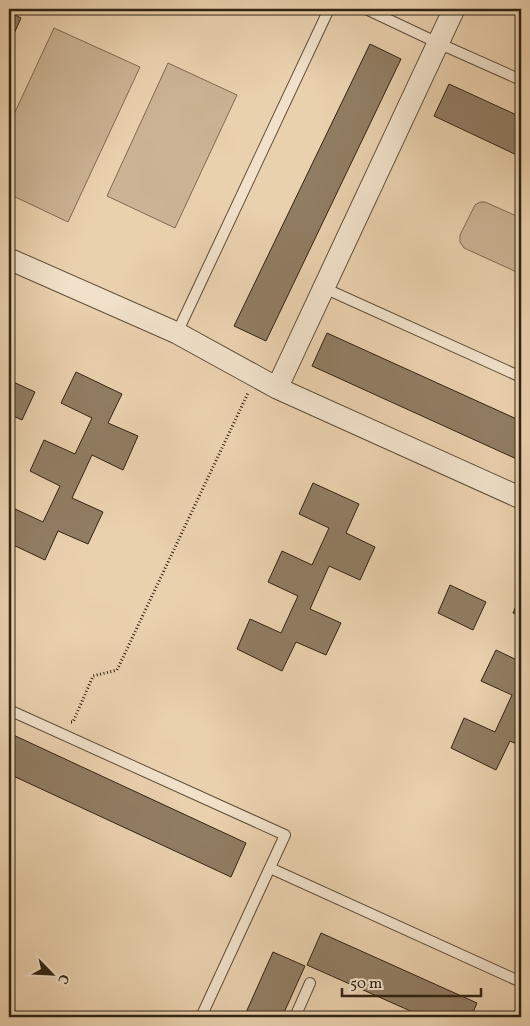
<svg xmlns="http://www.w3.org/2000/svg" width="530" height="1026" viewBox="0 0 530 1026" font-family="Vollkorn,serif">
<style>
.green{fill:#cbb393;stroke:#7e6b52}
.building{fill:#917d63;stroke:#312312}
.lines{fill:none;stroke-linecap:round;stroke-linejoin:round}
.lane-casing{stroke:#5f4e39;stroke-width:12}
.street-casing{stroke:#5f4e39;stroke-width:23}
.path{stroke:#312312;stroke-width:3;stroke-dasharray:1 2.5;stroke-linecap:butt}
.lane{stroke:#f1e1ca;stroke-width:10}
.street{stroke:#f1e1ca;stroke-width:21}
</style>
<rect width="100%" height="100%" fill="#ead1ae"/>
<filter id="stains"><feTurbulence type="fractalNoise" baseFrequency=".004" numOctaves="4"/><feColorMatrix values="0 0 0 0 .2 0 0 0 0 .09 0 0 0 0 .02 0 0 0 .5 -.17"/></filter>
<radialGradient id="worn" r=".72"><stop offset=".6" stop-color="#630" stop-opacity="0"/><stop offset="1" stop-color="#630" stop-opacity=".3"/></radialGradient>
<path class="green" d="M54 28 140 67 68 222 9 194V125Z
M168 63 237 95 175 228 107 196Z
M480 202H485L521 218V274L464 248 460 242V235L475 205Z"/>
<path class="building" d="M9 12 21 18 9 45Z
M370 44 401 59 266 341 234 326Z
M449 84 521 117V157L434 116Z
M327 333 521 421V461L312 366Z
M76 372 122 394 108 423 138 436 123 470 92 455 72 498 103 512 88 544 58 531 45 560 9 543V518L13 508 43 522 60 486 30 471 44 440 75 454 92 418 61 403Z
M9 380 35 392 22 420 9 414Z
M313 483 359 504 346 533 375 547 360 580 329 566 310 609 341 623 326 655 296 642 282 671 237 649 250 619 281 633 298 596 268 582 282 551 312 565 329 528 299 514Z
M450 585 486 602 473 630 438 613Z
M521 594V617L513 613Z
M496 650 521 662V746L510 741 496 770 451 748 464 718 495 732 512 695 481 681Z
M9 733 246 843 231 877 9 774Z
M321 933 477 1003 471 1017H424L307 965Z
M273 952 305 966 282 1017H244Z"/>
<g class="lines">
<defs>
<path id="lane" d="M366 9 438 43 521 80
M324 288 521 377
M177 333 329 9
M9 710 285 835 201 1017
M270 868 521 982
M295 1017 310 983"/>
<path id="street" d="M9 259 177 333 277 388 521 498
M277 388 454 9"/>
</defs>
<use href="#lane" class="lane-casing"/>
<use href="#street" class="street-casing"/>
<path class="path" d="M71 722H73L93 676 117 670 248 393"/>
<use href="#lane" class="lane"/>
<use href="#street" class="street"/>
</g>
<rect width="530" height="1026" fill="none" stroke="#ead1ae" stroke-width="30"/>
<rect x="10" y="10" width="510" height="1006" fill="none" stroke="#312312" stroke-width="2.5"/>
<rect x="15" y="15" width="500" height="996" fill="none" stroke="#312312"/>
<g transform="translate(52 974) rotate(114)" stroke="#f1e1ca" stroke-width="4" paint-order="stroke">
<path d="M0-4L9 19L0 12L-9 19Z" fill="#312312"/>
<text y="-8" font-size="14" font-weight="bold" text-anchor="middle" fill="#312312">С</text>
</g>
<path d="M342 988v8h139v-8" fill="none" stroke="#312312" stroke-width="2.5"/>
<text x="350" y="988" font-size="15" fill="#312312" stroke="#f1e1ca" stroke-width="4" paint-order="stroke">50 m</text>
<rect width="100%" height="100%" filter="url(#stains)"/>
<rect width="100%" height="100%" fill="url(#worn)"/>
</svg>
